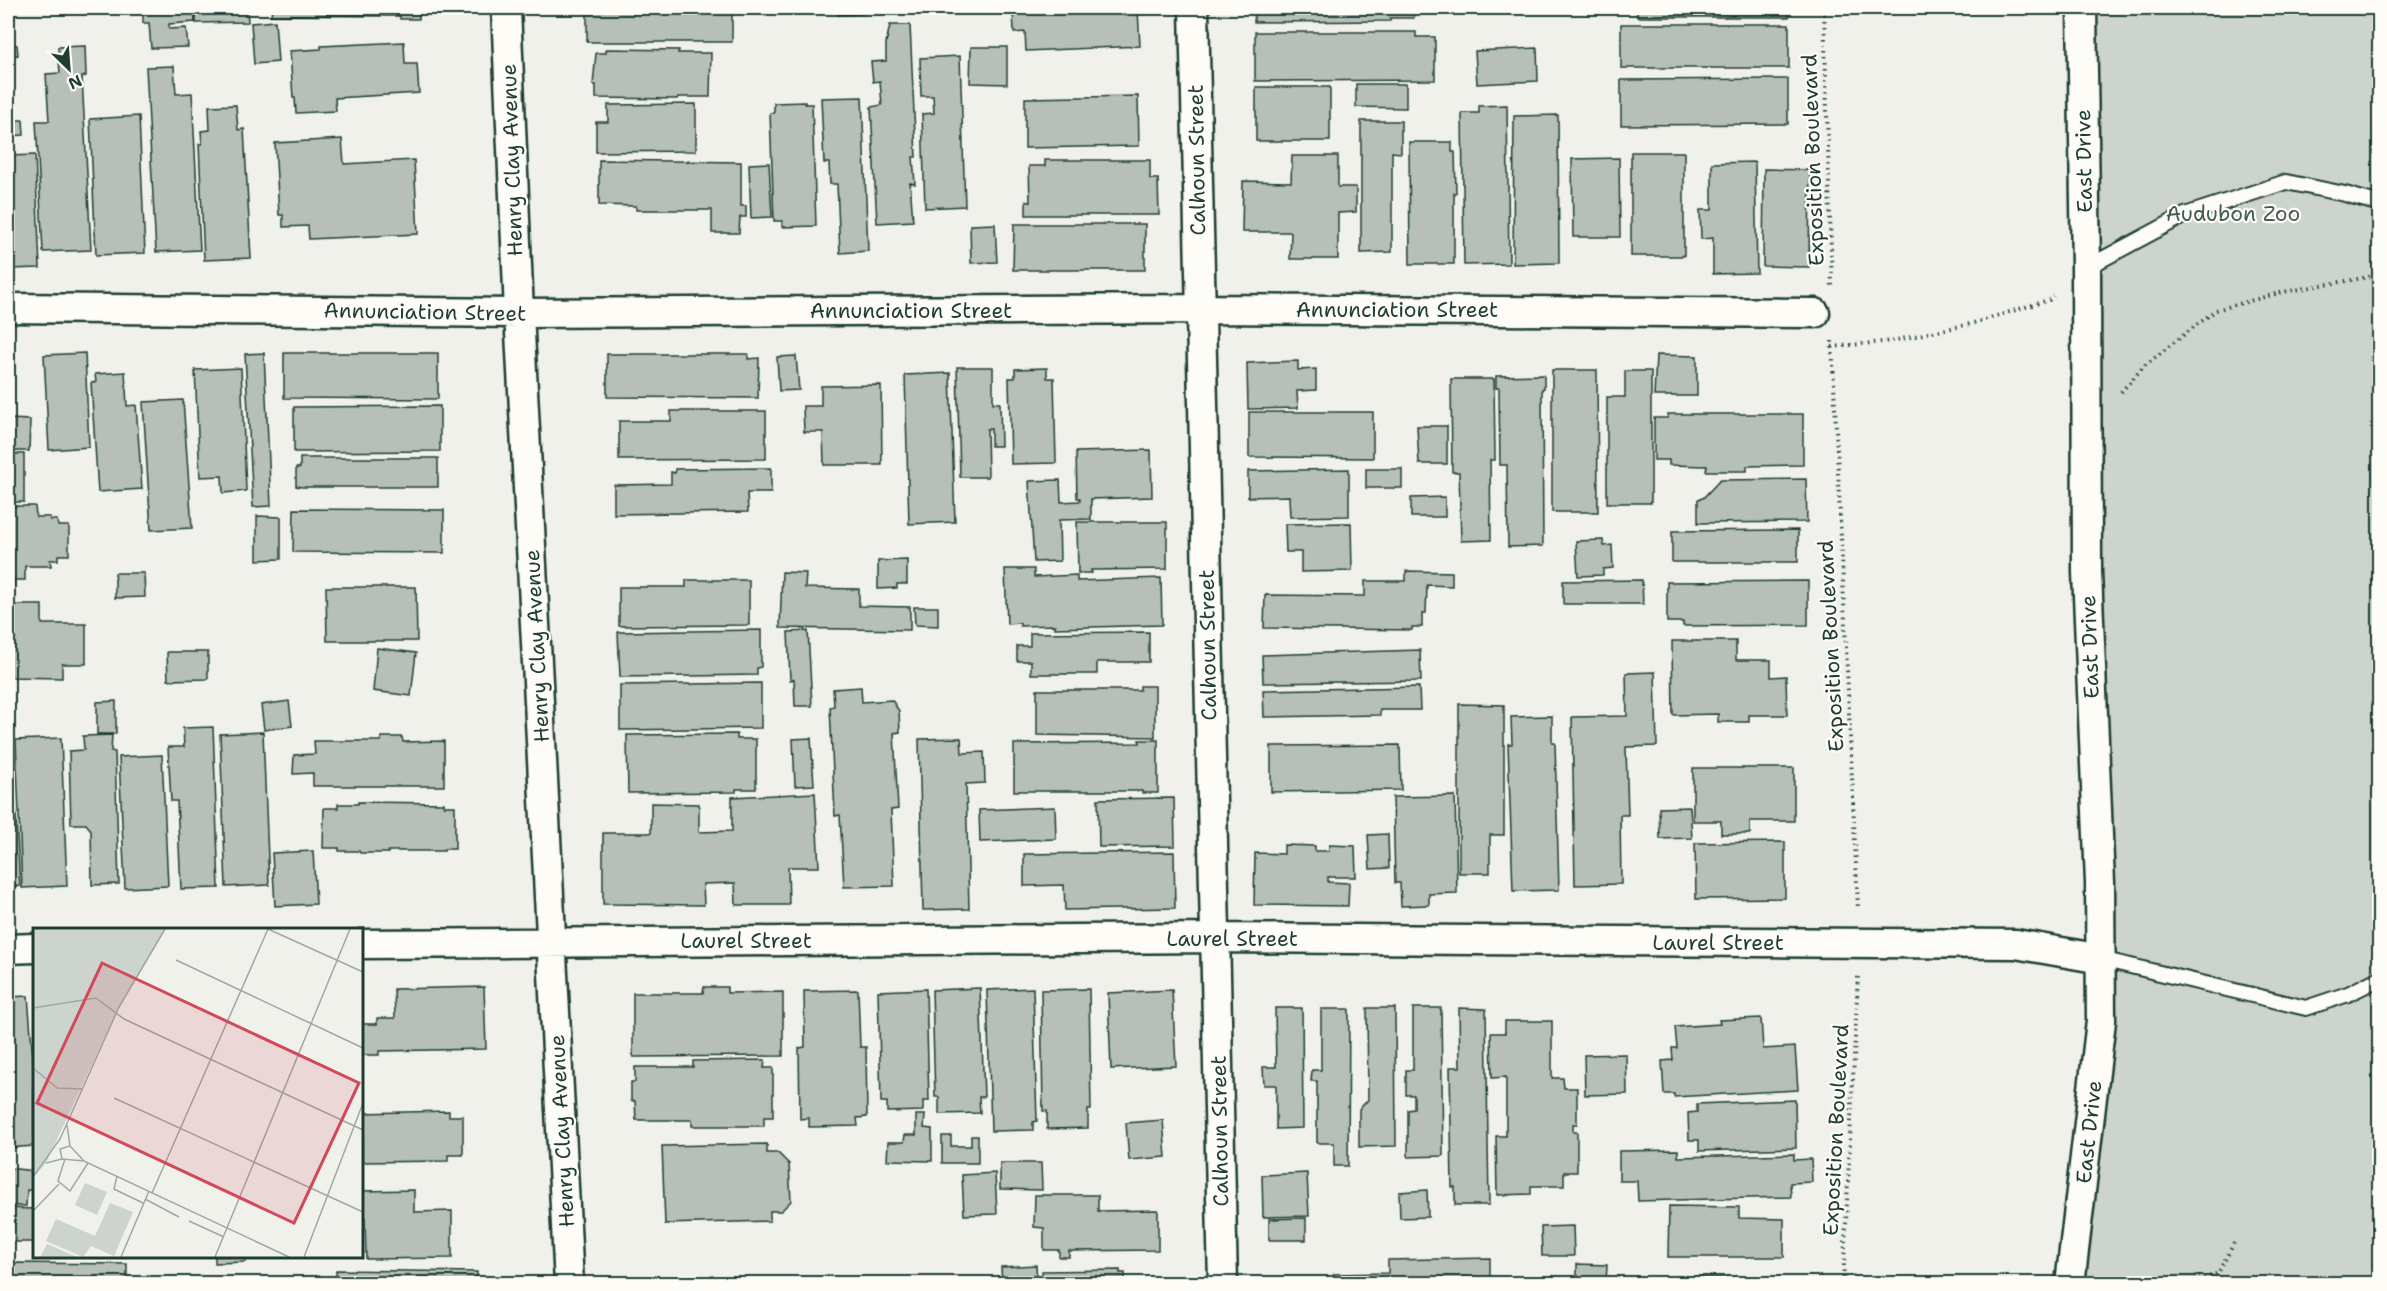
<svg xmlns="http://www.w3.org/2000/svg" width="2387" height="1291" viewBox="0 0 2387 1291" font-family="'Shantell Sans',sans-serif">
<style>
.green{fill:#cdd3cd;stroke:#768880;stroke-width:1.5}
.building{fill:#b6bfb8;stroke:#1f3d34;stroke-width:1.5}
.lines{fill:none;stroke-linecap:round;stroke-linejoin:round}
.lane-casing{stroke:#1f3d34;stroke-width:18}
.street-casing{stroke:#1f3d34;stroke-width:33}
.path{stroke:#1f3d34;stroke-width:4;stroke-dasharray:1.5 4.5;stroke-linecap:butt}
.lane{stroke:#fdfcf7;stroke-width:14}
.street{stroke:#fdfcf7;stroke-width:28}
.labels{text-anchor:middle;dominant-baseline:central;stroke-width:4.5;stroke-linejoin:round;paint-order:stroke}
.street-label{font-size:21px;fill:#1f3d34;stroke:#fdfcf7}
.park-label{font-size:21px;fill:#425b53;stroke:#fdfcf7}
.inset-road{fill:none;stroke:#9ca9a2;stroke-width:1.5}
.view{fill:#d1495b;fill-opacity:0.15;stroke:#d1495b;stroke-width:3}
.inset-edge{fill:none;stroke:#1f3d34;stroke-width:3}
</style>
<rect width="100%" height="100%" fill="#f0f1eb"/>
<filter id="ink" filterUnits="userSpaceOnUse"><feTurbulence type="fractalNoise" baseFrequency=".0167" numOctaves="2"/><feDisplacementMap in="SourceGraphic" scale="12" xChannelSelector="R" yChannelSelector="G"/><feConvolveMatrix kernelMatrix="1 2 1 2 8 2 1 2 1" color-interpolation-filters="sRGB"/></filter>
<g filter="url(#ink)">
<path class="green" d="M2088 8H2379V1283L2072 1284 2101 959Z"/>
<path class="building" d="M143 8H194L195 22 169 24V29L186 28 188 47 151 48 149 23H143Z
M196 8H247L248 22 196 23Z
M272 8H419V19H400V16L271 15Z
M587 8H732V42H587Z
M838 8H863V14L838 15Z
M1013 8H1087V12L1138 10 1140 46 1026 51 1025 32 1014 33Z
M1254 8H1414V18H1390V21L1254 22Z
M1637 8H1789V17H1637Z
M275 21 278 62 254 64 251 23Z
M1621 24H1789V68H1621Z
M890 25H910L916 157H913L915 184 910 183 913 221 877 223 871 107 882 105 880 81 873 82 871 62 886 61V43Z
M1255 32H1416V37H1435V80L1255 81Z
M404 42 405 64H417L419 93 335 98 336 111 296 113 295 98H293L290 51 321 49V46Z
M8 45H17L18 55 11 56 10 63H8Z
M85 46 86 76 82 77 91 250 43 252 36 121H49L46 74 60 73 58 47Z
M971 47H1007V84L970 83Z
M1537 48 1538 81 1477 84 1475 51Z
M606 49 679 50 678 53H711L710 97H678L677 99 596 98V85H593L596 53H606Z
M960 56 965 206 925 208 922 114 934 113 933 96H921L920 58Z
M174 66 176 94 192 93 200 250 156 252 146 67Z
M1788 79V124L1621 125V80Z
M1356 84H1406V108L1356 107Z
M1256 87H1330V141H1256Z
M1138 96 1139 146 1025 148V98Z
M862 97 868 251 840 253 837 184H830L829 163H824L821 98Z
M805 102V104H812L816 226 782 227V221H774L770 113H774V103Z
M696 104V151L596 152V122H608V105Z
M236 105 238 130 244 129 251 258 204 260 199 144H202L201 131 210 130 209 106Z
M1507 105 1509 264 1464 265 1462 113H1479V106Z
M1558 115 1559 263 1513 264 1514 116Z
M139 116 145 253 96 255 90 119Z
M8 120H23L24 135 8 136Z
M1361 121H1401V153L1392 152V252L1361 253Z
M342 139 344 164 414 160 418 234 309 239 308 226 283 227V215H279L275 143Z
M1409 142H1452V152H1455L1456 193H1454V264H1410Z
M1631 152H1684V256H1631Z
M35 155 40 268 8 269V156Z
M1292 156H1338V187H1356V212L1338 213V259H1290L1291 232H1242L1243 181 1291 182Z
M1619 158 1620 237H1573L1572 159Z
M599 160 741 162V206H746V217H740L739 233H712V210H636V206L599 205Z
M1045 160H1150V179H1158L1159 215H1026V201L1030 202 1029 166H1045Z
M1755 162 1757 273 1713 274V238L1701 239 1700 210H1712V163Z
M769 163 772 217 751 218 749 164Z
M1764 169 1810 170 1809 267 1763 266Z
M995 224 997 262 971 263 970 225Z
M1014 224H1145V270H1013Z
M85 353 89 447 49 450 44 355Z
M264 353 271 506 253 507 245 354Z
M284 353H438V399L284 398Z
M607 354H748V359L759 358 758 398 607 397Z
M1656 355 1697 356V396H1654Z
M796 356 799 390 779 391 777 357Z
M1298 361V370L1316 369V390L1297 391 1298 408 1248 409 1247 363Z
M957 367H993V403H1000L1001 446H991V429H987L988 477H960Z
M241 368 246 491 223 493 222 476 200 477 195 370Z
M1047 368V378H1054L1056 463 1011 464 1009 378H1015V369Z
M1552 370H1597L1598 512H1552Z
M1625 371H1651V503H1607V397H1625Z
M125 372 127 406 136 405 142 489 98 492 91 383 96 382 95 374Z
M950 373 955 522 909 524 905 375Z
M1544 375V388L1542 389 1543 546 1508 547 1507 465H1500L1499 388H1496V376Z
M1451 379H1494L1495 460H1490L1491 540 1461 541 1459 472H1452Z
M881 385 882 465H824L823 432H804L803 406H821V386Z
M183 400 192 528 151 530 143 402Z
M440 406V451L294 452V407Z
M671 411H766V459L619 460V421H671Z
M1249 412H1373V458L1249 457Z
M1668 414H1803V465L1747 466V471H1706L1707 466 1669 465V460H1654V418H1668Z
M8 419 30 420 29 451H8Z
M1417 426H1447V464H1419Z
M1151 450 1152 497 1091 499V519L1059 520 1060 561 1034 562 1029 481 1060 480 1061 502 1080 501V498H1077L1076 452Z
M8 454H24V502H8Z
M300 458H438V487H302L296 486V468H300Z
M771 468V493H747L748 512 614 514V485L671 484V472L675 473V469Z
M1349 469V516L1290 517 1289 496 1248 497V471Z
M1366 469H1402V488H1366Z
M1806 479 1807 522 1698 523V499L1703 498 1720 480Z
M1445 497V517H1411V498Z
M8 506H35L36 517H50V520H57L58 526H69V555H58V560H50L51 566H25V580H14V586H8Z
M294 509 444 510V553L293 552Z
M257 516 281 517V559L257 560Z
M1077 522H1167V569L1091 570 1092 573H1078Z
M1351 523 1352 571 1301 572V552H1286L1285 524Z
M1798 530V562H1672V531Z
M1603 540 1604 546 1612 545 1613 568 1603 569V575L1578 576 1576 541Z
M907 560V584H897V588L878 589V561Z
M1005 569H1034V577L1077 575V581L1161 578 1162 625 1055 628V625L1020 626V623L1007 624Z
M1406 571 1452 572V586L1427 585 1426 613H1422V627H1412V630L1264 628 1265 595 1365 596V581H1406Z
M782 572 806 573 805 588 859 589V606L910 607V630L780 628Z
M115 573H144L145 597 115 598Z
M686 580H749V625L619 626V587H686Z
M1642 580 1643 604H1563V581Z
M1808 581V625L1683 626V622H1667V582Z
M326 587H416L417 641H327Z
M8 605H42V624H86V664H62V678L8 677Z
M914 607H938V626L915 625Z
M761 630V667L757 668V675L620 677 618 632Z
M808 631 812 706H795L794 679 790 680 788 632Z
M1149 632V662H1097V674H1031V661H1017V646H1030V633Z
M1672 641H1736V660H1771V677L1786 676 1787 715H1749V722H1718V714L1673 715Z
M377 648 416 653 411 696 373 691Z
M1420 650 1421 681 1263 683 1262 655Z
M167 652H208V679L168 680Z
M1655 672 1657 746 1626 747 1628 815H1620L1621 884 1575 885 1572 717 1627 716 1626 673Z
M761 683V728L620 730V685Z
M1140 686H1155V737L1037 735V690H1140Z
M861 687 862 702 892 700 899 711 900 732 894 733 898 809 891 810 894 886 844 887 840 815 835 816 830 707 834 706 833 689Z
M1419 687 1420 710H1380V715L1264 717 1263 690Z
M116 701V734H97V702Z
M289 701 292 726 264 730 261 705Z
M1459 704 1504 705V835H1490V873H1459Z
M1552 716V743H1555L1559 890 1513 891 1508 744H1512L1511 717Z
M213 727 219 888 181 889 177 801H171L168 747H184L183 728Z
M263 732 269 885 226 887 220 734Z
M737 734V739H756V789H736V792L628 793 627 735Z
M112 735 111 751 115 752 119 884 92 885 91 830 86 824H71L69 751 84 750 83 736Z
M381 737H402L403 742 444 741V786H313V773L293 774 294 755 315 754 314 741H381Z
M61 738 67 886 22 888 16 740Z
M811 738 814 785 795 786 793 739Z
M961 738 962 753 984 752 985 783 966 784 969 909 923 910 919 739Z
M1139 740H1158V793H1142V791H1014V744L1140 743Z
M1400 745 1401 790 1271 792V746Z
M162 755 168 886 125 888 119 757Z
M8 765H13L20 886 8 887Z
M1693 768H1794V821H1750V834H1721V821H1693Z
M815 793 819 867H788L789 905H736L735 883 703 884 704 905 603 904V833H651V803L699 804V832L732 831V797Z
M1455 796 1457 893 1429 894V905L1401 906 1400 883H1395L1393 797Z
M1174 798 1175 846 1099 847 1098 799Z
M358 802 444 803V806H455V849H444V851H388V853H360L359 851H339V848H323L324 808H338V804H358Z
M1055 807 1056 839 980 842 979 810Z
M1690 807 1692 838 1660 839 1659 808Z
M1388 834 1389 868 1370 869 1368 835Z
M1785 842V898L1696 899 1695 843Z
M1284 845 1315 846V851H1329V845L1355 846 1356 877H1328V882L1349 883 1348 906 1254 905 1255 853 1284 854Z
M313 851 316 904 275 906 272 853Z
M1174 852 1175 908 1065 910 1064 885 1024 886V854Z
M484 987 486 1049 379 1051V1055H362V1024H377V1018H395L394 989Z
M704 987H727V993L783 992V1056L633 1057V993H703Z
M980 988 984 1097H979L980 1113 939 1114V1097H935L932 990Z
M1033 988 1037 1121 1033 1122V1130L991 1131 987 990Z
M926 989 929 1101H923V1111L887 1112V1102H881L878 991Z
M1089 989 1091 1110H1088V1128L1047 1129V1111H1043L1041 990Z
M858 990 860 1047H866L867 1117 857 1118 858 1126 809 1127V1118L800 1119 799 1048 805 1047 804 991Z
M1172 990 1176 1066 1111 1069 1108 993Z
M28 996 34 1072V1146L8 1148V997Z
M1275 1008H1302L1303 1128 1276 1129V1085H1264L1263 1067H1276Z
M1367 1008H1395L1396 1146 1359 1147V1109L1368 1100Z
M1413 1008H1441L1443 1156 1408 1157V1110L1414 1109V1095H1406V1070H1413Z
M1459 1008 1486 1009 1489 1205H1455V1187H1452L1450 1067H1460Z
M1321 1009H1349L1348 1166H1334V1143H1317V1081H1311L1312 1070H1321Z
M1761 1018 1763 1049 1795 1047 1798 1090 1674 1097V1094H1664L1662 1061 1673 1060 1672 1048H1677L1675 1027 1720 1024 1719 1020Z
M1505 1021H1552V1078H1563L1564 1088H1577V1124H1573V1132H1577V1172H1564V1186H1531V1194L1497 1195 1496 1136H1506V1077L1492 1078 1491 1033H1505Z
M1626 1054 1627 1094 1585 1095 1584 1055Z
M765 1060 764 1068H773V1117H764V1126H692V1120H636L635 1101H631V1082H635V1067H693V1061Z
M1795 1100 1796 1148 1699 1151V1140H1689L1688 1113 1697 1112V1104Z
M449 1111V1116H463V1155H448V1161L362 1162V1113Z
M916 1115H925L924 1128 932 1129V1161L887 1160 888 1142H904L905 1135H916Z
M1163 1120 1166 1157 1129 1160 1126 1123Z
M942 1136H951V1146H971V1136H978V1163H942Z
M767 1144V1153H778L789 1164 791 1201 781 1211H770V1221L665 1224 662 1146Z
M1678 1150V1157L1794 1154V1160L1811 1159 1812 1182 1790 1183 1791 1197 1638 1201 1637 1181H1619V1151Z
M1000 1163H1041L1042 1190 1000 1189Z
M8 1168 34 1171V1190H27L26 1206H8Z
M995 1173 997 1214 964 1215 962 1175Z
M1307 1173 1309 1216 1263 1217 1262 1175Z
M414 1190V1212L452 1211V1258L366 1259 365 1219H362V1191Z
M1427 1190 1428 1217 1400 1218 1399 1192Z
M1035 1195H1098V1211L1158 1210V1250L1069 1251V1257H1059V1250H1044V1228L1034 1227Z
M1669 1206 1739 1207V1218L1784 1219V1257H1668Z
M8 1208 34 1209V1242H8Z
M1306 1218V1240H1269V1219Z
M1573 1226 1574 1256H1542L1541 1227Z
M215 1256H245V1262L215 1263Z
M1490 1258V1279L1502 1278V1284H1281V1280H1334V1274L1388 1273V1260Z
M8 1263 127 1264V1284H8Z
M1577 1264 1607 1265 1606 1284H1577Z
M1036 1265 1037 1284H1002L1001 1267Z
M336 1270 477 1272V1284H336Z
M1120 1270V1273H1125V1282L1171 1281V1284H1043L1042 1271Z
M1684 1277 1773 1278V1283L1786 1284H1684Z"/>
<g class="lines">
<defs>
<path id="lane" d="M2086 268 2185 215 2286 182 2345 194 2380 204
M2101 959 2306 1008 2348 994 2380 978"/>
<path id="street" d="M506 8 519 313 569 1284
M1194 8 1223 1284
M8 308 519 313 1200 309 1815 313
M362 944 1215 938 2016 944 2101 959
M8 949 34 948
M2070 1284 2101 1021 2100 883 2087 572 2086 268 2082 8"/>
</defs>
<use href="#lane" class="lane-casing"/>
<use href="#street" class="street-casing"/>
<path class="path" d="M1824 8 1832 286
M1832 341 1858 909
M1832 347 1892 341 1970 324 2049 300 2053 296
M2121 392 2145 365 2216 310 2283 292 2380 275
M1843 1284 1858 976
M2193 1284 2218 1273 2234 1243"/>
<use href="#lane" class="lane"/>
<use href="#street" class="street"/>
</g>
</g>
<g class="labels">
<g class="street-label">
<text transform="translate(512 160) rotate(-92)">Henry Clay Avenue</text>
<text transform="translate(1197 160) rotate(-91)">Calhoun Street</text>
<text transform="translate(1813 160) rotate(-92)">Exposition Boulevard</text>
<text transform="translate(2084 161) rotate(-91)">East Drive</text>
<text x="1397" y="310">Annunciation Street</text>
<text x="911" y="311">Annunciation Street</text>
<text transform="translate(425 312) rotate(1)">Annunciation Street</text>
<text transform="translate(1208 645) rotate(-91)">Calhoun Street</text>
<text transform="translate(537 646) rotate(-93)">Henry Clay Avenue</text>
<text transform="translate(1831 646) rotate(-93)">Exposition Boulevard</text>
<text transform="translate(2090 647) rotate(-92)">East Drive</text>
<text x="1232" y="939">Laurel Street</text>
<text x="746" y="941">Laurel Street</text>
<text x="1718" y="943">Laurel Street</text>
<text transform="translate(1836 1130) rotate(-87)">Exposition Boulevard</text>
<text transform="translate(562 1131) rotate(-93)">Henry Clay Avenue</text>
<text transform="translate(1220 1131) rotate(-91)">Calhoun Street</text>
<text transform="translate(2089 1132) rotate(-84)">East Drive</text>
</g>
<g class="park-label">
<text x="2233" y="214">Audubon Zoo</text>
</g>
</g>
<g transform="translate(33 928)">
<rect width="330" height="330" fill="#f0f1eb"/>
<path d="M0 1H133L83 85 13 235 0 250ZM52 255 74 264 64 287 42 277ZM77 275 100 284 81 328 58 318 50 329 13 313 23 291 62 308ZM14 316 44 329H7Z" fill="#cdd3cd"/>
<path class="inset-road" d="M235 1 330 44M143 32 330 120M0 80 63 70 91 91 330 202M0 140 24 160 50 161M81 170 330 284M34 197 37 218 51 233M29 231 27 221 37 218M32 231 25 253 37 263 55 235M13 235 29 231 51 233 256 329M84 248 81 261 110 275M0 249 27 211 86 79 132 1M119 265 235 1M112 271 146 289M0 283 26 256M156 293 191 309M88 329 116 263M182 329 317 1M271 329 330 175"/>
<path class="view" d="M69 35 326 155 261 295 4 175Z"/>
<rect width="330" height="330" class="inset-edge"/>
</g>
<rect width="2387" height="1291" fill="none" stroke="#fdfcf7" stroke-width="30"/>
<rect x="15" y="15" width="2357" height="1261" fill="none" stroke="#1f3d34" stroke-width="2" filter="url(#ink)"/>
<g transform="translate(69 69) rotate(155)" stroke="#fdfcf7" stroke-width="4.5" paint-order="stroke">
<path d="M0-4.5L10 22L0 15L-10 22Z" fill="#1f3d34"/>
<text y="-9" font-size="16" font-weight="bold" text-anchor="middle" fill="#1f3d34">N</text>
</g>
</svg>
